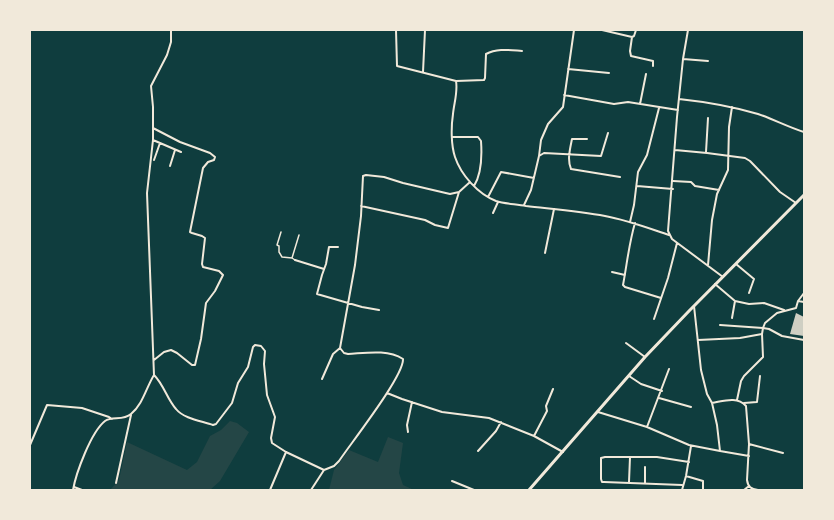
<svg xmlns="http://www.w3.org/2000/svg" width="834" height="520" viewBox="0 0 834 520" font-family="'Zilla Slab',serif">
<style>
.green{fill:#244646}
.building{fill:#cfcfc3}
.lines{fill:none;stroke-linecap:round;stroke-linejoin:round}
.pedestrian{stroke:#f1e9da;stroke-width:1.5}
.minor{stroke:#f1e9da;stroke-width:2}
.primary{stroke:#f1e9da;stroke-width:3}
</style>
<rect width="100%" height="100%" fill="#0f3d3e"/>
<path class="green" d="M230 421 237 423 249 432 220 481 210 490H110L119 480 127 442 187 470 197 462 210 436 221 430Z
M388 437 403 443 399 473 403 485 414 490H329L334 470 349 450 378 462Z"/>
<path class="building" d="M796 313 804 317V336L790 334Z"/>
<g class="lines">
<path class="pedestrian" d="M281 232 277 245 279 246V252L282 257 292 258 295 260
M292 258 299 235"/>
<path class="minor" d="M396 30 397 66 456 81C458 92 454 103 453 114 451 127 451 145 455 157 461 175 478 194 496 201 505 204 516 204 526 206 552 209 579 211 605 216 627 220 648 228 669 235
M602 30 632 37 634 36 636 30
M688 30 683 59 677 117 668 231 672 239 723 277
M632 37 630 51 631 56 653 61V66
M683 59 708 61
M568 69 609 73
M423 72 425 30
M456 81 484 80 485 78 486 54C497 48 509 50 522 51
M564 95 614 104 628 102 678 110
M679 99C707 102 731 106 758 114 773 119 788 127 804 132
M640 104 646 74
M153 128 180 142 210 153 215 157 214 160 208 162 203 168 190 232 192 233 202 236 205 238 202 264 203 267 219 271 223 275 215 291 206 303 201 339 195 365H192L177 353 171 350 164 352 154 360
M453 137H478L481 141C482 155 482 173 474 186
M587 139H572C570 149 567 160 571 169L620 177
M153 140 181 152
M675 150 707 153 745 158 750 161 780 192 796 203
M706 152 708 118
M539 156 541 140 548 124 563 107 574 30
M154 160 160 143
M170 166 175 150
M673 181 691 182 695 186 719 190
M637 186 673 189
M488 197 501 172 534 178
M524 205 531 190 539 156 544 153 601 156 608 133
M361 206 425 220 435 225 448 228 459 192
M493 213 498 202
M630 222 634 205 638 172 647 155 659 108
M635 223C629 243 627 264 623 285L625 287 661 298
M338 247H329L326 264 322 275 317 294 362 307 379 310
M545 253 554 209
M295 260 324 269
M736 264 754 279 749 293
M708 265 712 220 717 194 728 170 729 127 732 107
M612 272 625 275
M715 284 735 301 749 304 764 303 784 310
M798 301 804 302
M694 306 701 370 707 394 712 403 717 425 720 451 749 456
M732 318 735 301
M654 319 668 278 677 243
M720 325 763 328 769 329 782 336 804 340
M698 340 740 338 762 334
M626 343 645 357
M154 375C164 385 167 399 176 409 184 419 202 421 213 425L216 424 232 403 238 383 248 367 253 347 255 345 261 346 265 351 264 364 267 395 275 417 271 438 272 443 286 452 324 470
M629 376 641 384 662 391
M322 379 333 354 340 348
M387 393 402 399 442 412 489 418 534 436 563 452
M659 398 691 407
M737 400 741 381 744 376 763 357 762 334 763 328 765 323 777 313 796 308 798 301 804 293
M712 403C724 401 737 396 746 406L749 444 747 480C748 487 751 489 758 490
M744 403 757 402 760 376
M598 412 647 427 689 445 720 451
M647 427 669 369
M408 432 407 425 412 402
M534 436 547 411 546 406 553 389
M749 444 783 453
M30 445 47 405 82 408 109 417 112 419
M478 451 496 431 501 422
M686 476 703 481V490
M452 481 474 490
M629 482 630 457
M116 483 131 415
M645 483V467
M682 485 604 482H602L601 479V458L605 457H657L689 462
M74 487 82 490
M73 490C76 473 91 432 105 421 112 416 123 421 131 414 143 404 146 388 154 375L147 193 153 140V107L151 86 167 55 171 42V30
M270 490 286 452
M311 490 324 470 334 466 339 461C351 443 404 376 403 359 387 349 366 353 348 354L344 353 340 348 355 265 361 216 363 176 366 175 384 177 403 183 450 194 459 192 470 182
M682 490 686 476 691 446
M744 490 749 486"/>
<path class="primary" d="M529 490 645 357 689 311 804 195"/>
</g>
<rect width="834" height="520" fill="none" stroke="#f1e9da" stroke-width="62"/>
</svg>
